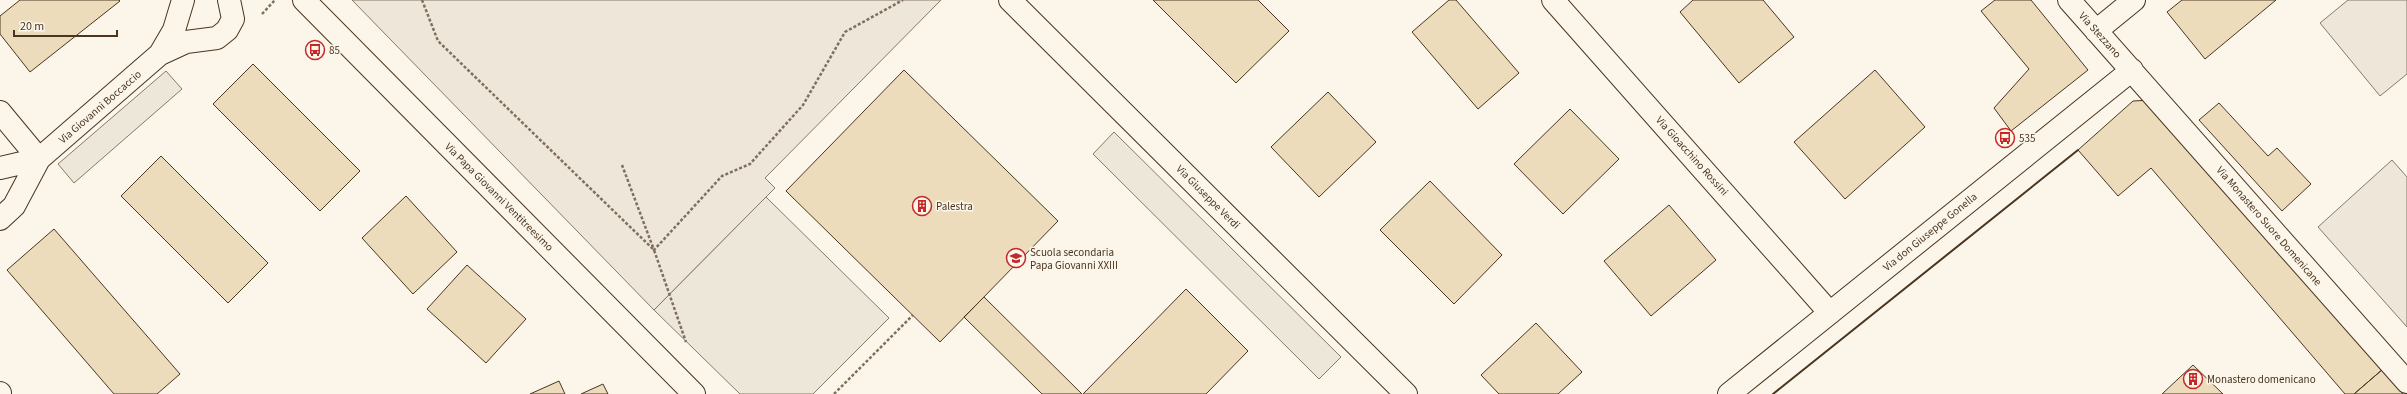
<svg xmlns="http://www.w3.org/2000/svg" width="2407" height="394" viewBox="0 0 2407 394" font-family="'Source Sans 3',sans-serif">
<style>
.green{fill:#ede6d9;stroke:#887966}
.parking{fill:#ede7d9;stroke:#887966}
.building{fill:#ecdcbc;stroke:#4a3520}
.lines{fill:none;stroke-linecap:round;stroke-linejoin:round}
.street-casing{stroke:#4a3520;stroke-width:24}
.secondary-casing{stroke:#4a3520;stroke-width:24}
.path{stroke:#7f6f5c;stroke-width:2.5;stroke-dasharray:3 2;stroke-linecap:butt}
.street{stroke:#fbf6e9;stroke-width:22}
.secondary{stroke:#fbf6e9;stroke-width:22}
.wall{stroke:#4a3520;stroke-width:2}
.labels{text-anchor:middle;dominant-baseline:central;stroke-width:3;stroke-linejoin:round;paint-order:stroke}
.street-label{font-size:11px;fill:#4a3520;stroke:#fbf6e9}
.poi-label{font-size:11px;fill:#4a3520;stroke:#fbf6e9;text-anchor:start}
</style>
<rect width="100%" height="100%" fill="#fbf6e9"/>
<path class="green" d="M352 0H941L765 178 775 188 654 310Z
M2348 0H2407V74L2380 96 2320 23Z
M2392 160 2407 177V327L2318 227Z"/>
<path class="parking" d="M166 71 182 89 74 183 58 164Z
M1114 132 1341 357 1319 379 1093 154Z
M766 197 889 318 813 394H740L654 310Z"/>
<path class="building" d="M20 0H119L120 1 30 72 0 34V16Z
M1153 0H1258L1289 31 1236 83Z
M1449 0H1456L1519 73 1478 109 1412 32Z
M1693 0H1763L1794 37 1739 83 1680 12Z
M1995 0H2031L2088 70 2011 131 1994 108 2029 69 1981 11Z
M2182 0H2276L2205 59 2167 12Z
M253 64 360 171 320 211 213 104Z
M904 70 1058 221 940 342 786 191Z
M1875 70 1925 127 1845 199 1794 142Z
M1328 92 1376 142 1319 197 1271 147Z
M2152 100 2383 369 2354 394H2345L2151 168 2118 196 2078 150 2133 101Z
M2219 103 2268 156 2277 148 2311 184 2282 211 2199 120Z
M1570 109 1619 159 1563 214 1514 164Z
M161 156 268 263 228 303 121 196Z
M1430 181 1502 255 1454 304 1380 230Z
M406 196 457 252 413 294 362 238Z
M1669 205 1716 260 1651 316 1604 261Z
M54 229 180 374 157 394H114L7 270Z
M467 265 526 319 486 363 427 309Z
M1186 289 1248 351 1206 394H1083Z
M984 297 1082 394H1042L964 317Z
M1536 323 1582 372 1558 394H1499L1481 375Z
M2193 365 2223 394H2162Z
M2383 369 2403 394H2354Z
M559 381 565 394H530Z
M603 384 608 394H581Z"/>
<g class="lines">
<defs>
<path id="street" d="M1010 0 1406 394
M1553 0 1830 313
M2069 0 2407 382
M2096 31 2134 0
M160 54 174 30 183 0
M0 112 39 159
M0 168 39 159
M0 219 14 206 39 159 160 54 186 42 217 38 227 30 233 19 229 0
M0 393V394
M1729 394 2132 70"/>
<path id="secondary" d="M304 0 694 394"/>
</defs>
<use href="#street" class="street-casing"/>
<use href="#secondary" class="secondary-casing"/>
<path class="path" d="M422 0 438 41 654 250 686 342
M262 14 275 0
M622 165 654 250 722 176 750 164 803 105 845 32 903 0
M834 394 913 315"/>
<use href="#street" class="street"/>
<use href="#secondary" class="secondary"/>
<path class="wall" d="M1773 394 2078 150"/>
</g>
<defs>
<symbol id="bus-ring" viewBox="-11 -11 22 22"><circle r="9.5" fill="#fbf6e9" stroke="#c62828" stroke-width="1.5"/><path d="M-5-6H5V4H4V6H2V4H-2V6H-4V4H-5ZM-3.5-4V0h7V-4ZM-3.5 1.2v1.5H-2V1.2ZM2 1.2v1.5H3.5V1.2Z" fill="#c62828"/></symbol>
<symbol id="building-ring" viewBox="-11 -11 22 22"><circle r="9.5" fill="#fbf6e9" stroke="#c62828" stroke-width="1.5"/><path d="M-4-6H4V6H1V3H-1V6H-4ZM-2.5-4.3h1.7v1.8h-1.7ZM.8-4.3h1.7v1.8H.8ZM-2.5-1h1.7V.8h-1.7ZM.8-1h1.7V.8H.8Z" fill="#c62828"/></symbol>
<symbol id="school-ring" viewBox="-11 -11 22 22"><circle r="9.5" fill="#fbf6e9" stroke="#c62828" stroke-width="1.5"/><path d="M0-5L7-2L0 1L-7-2ZM-4 1L0 2.5L4 1V4Q0 6-4 4Z" fill="#c62828"/></symbol>
</defs>
<g fill-rule="evenodd">
<use href="#bus-ring" x="304" y="39" width="22" height="22"/>
<use href="#bus-ring" x="1994" y="127" width="22" height="22"/>
<use href="#building-ring" x="911" y="195" width="22" height="22"/>
<use href="#school-ring" x="1005" y="247" width="22" height="22"/>
<use href="#building-ring" x="2182" y="368" width="22" height="22"/>
</g>
<g class="labels">
<g class="street-label">
<text transform="translate(2100 35) rotate(48)">Via Stezzano</text>
<text transform="translate(100 107) rotate(-41)">Via Giovanni Boccaccio</text>
<text transform="translate(1692 156) rotate(48)">Via Gioacchino Rossini</text>
<text transform="translate(499 197) rotate(45)">Via Papa Giovanni Ventitreesimo</text>
<text transform="translate(1208 197) rotate(45)">Via Giuseppe Verdi</text>
<text transform="translate(2269 226) rotate(49)">Via Monastero Suore Domenicane</text>
<text transform="translate(1930 232) rotate(-39)">Via don Giuseppe Gonella</text>
</g>
<g class="poi-label">
<text x="329" y="50">85</text>
<text x="2019" y="138">535</text>
<text x="936" y="206">Palestra</text>
<text x="1030" y="252">Scuola secondaria<tspan x="1030" dy="13">Papa Giovanni XXIII</tspan></text>
<text x="2207" y="379">Monastero domenicano</text>
</g>
</g>
<path d="M14 30v6h103v-6" fill="none" stroke="#4a3520" stroke-width="2"/>
<text x="20" y="30" font-size="12" fill="#4a3520" stroke="#fbf6e9" stroke-width="3" paint-order="stroke">20 m</text>
</svg>
